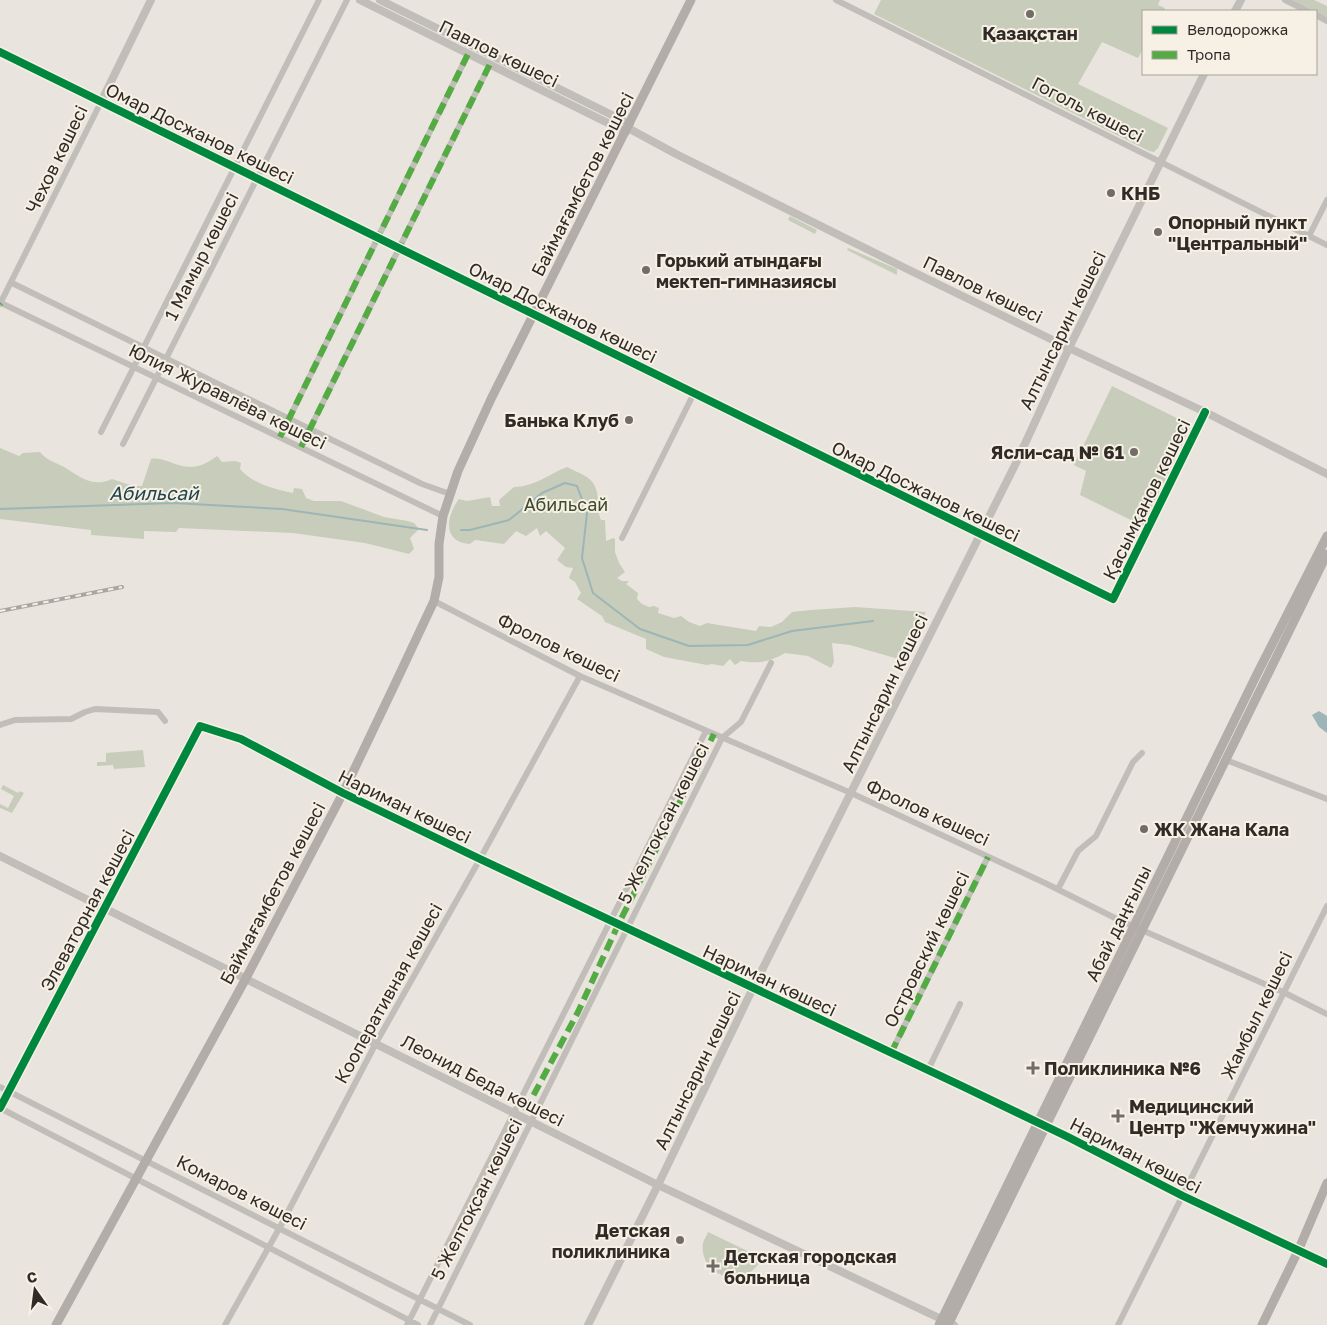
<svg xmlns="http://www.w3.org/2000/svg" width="1327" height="1325" viewBox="0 0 1327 1325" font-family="'Golos Text',sans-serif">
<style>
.green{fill:#c7cdba}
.water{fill:#9db5b7}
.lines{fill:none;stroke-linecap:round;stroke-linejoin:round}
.stream{stroke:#9db5b7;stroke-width:2}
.minor{stroke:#c1bdb8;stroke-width:6}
.tertiary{stroke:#c1bdb8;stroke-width:8}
.secondary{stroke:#b2ada8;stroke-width:9}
.rail-casing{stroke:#a9a6a2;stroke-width:4}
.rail{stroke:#f6f0e5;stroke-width:2;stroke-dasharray:5.5;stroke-linecap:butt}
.quiet{stroke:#54ab44;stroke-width:6;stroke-dasharray:12 6;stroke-linecap:butt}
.cycleway-casing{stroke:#f6f0e5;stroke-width:11}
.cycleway{stroke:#00873e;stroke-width:8}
.poi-dot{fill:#716c67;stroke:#f6f0e5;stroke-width:2}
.labels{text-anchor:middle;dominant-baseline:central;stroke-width:4;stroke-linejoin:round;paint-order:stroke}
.poi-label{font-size:18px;font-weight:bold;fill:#312b27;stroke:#f6f0e5;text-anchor:start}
.street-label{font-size:18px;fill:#312b27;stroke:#f6f0e5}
.park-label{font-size:18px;fill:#3d4c2e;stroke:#f6f0e5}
.water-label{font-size:19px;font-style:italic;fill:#22454d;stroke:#f6f0e5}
</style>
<rect width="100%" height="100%" fill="#e9e5de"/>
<path class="green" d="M881 0H1160L1158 5 1165 8 1164 11H1143V49L1138 58 1102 42 1078 84 1168 128 1158 148 1154 152 1149 151 874 14Z
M1291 0H1314L1327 6V18Z
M790 216 817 230 815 234 788 220Z
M848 248 897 269V275L847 250Z
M1112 386 1191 425 1143 526 1080 495 1086 471 1074 465Z
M0 448 19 456 23 453 40 452C46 460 55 462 64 467 80 477 93 488 112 479L133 486H142L151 459C157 458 161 459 167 461 188 469 198 470 217 456L222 462 235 461 241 463 240 469C253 484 274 489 293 493L294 488 302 489 306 498 314 501H341L384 517 408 521 414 523 419 529 410 538 414 549 409 554 365 543 293 533 179 528 176 532 144 531V539L91 535V530L0 519Z
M567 467C584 476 597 477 598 500 599 507 598 513 601 520H605L606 541 613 538 615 539V552L619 563 625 572 617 578 622 581H629L626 584 638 593 637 599 642 604 649 607 654 606 659 608 658 613 674 618 681 616 689 622 700 626 707 623 756 631 759 626 771 627 782 622 792 612 811 610 855 607 926 612 902 660 850 645 832 643 834 662 831 668 808 656 785 653C770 662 758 664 741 661L735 665 730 659 723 666 712 664 707 665 664 657 646 649V639L605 622 602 616 577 599 581 593 575 582 569 578 573 568 566 567 557 560 565 548 546 531 540 536 537 528 526 536 516 531 504 544 475 540 470 544C442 542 446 516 459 499L467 501 490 497 492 506H500L499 500 514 487C534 487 549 474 567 467Z
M143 750 145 767 114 769 113 765 97 766V762H106V753Z
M3 785 18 793 20 791 24 793 12 813 0 808V804L8 808 14 796 1 789Z
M708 1232 762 1258C746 1292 698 1277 703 1243 704 1239 707 1235 708 1232Z"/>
<path class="water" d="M1319 711 1327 716V733L1319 727 1312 715Z"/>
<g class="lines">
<path class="stream" d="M0 509 173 503 282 509 427 530
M461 530H470L509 520 542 493 565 483 577 486 587 513 582 558 593 593 640 629 689 646 748 645 792 631 873 621"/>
<path class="minor" d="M836 0 1327 245
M1285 0 1307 11
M1316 15 1327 21
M1309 236 1327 200
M12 283 422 484 450 494
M1 303 443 516
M0 304 101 102
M101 432 319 0
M280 437 468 54
M123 444 347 0
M301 447 490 64
M980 534 1113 599 1205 412
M622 538 694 393
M434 601 580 676 851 793 1045 883 1119 920 1283 992 1327 1014
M0 725 15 720 71 719 85 712 95 709 158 712 165 721
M1226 760 1327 799
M1058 889 1078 851 1096 836 1133 762 1142 753
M891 1053 988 857
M928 1070 960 1004
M0 1087 470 1325
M0 1108 200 726 241 739 343 793 480 859 964 1087 1068 1137 1183 1196 1327 1264
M0 1108 418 1325
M225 1325 280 1227 376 1043 480 859 580 676
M407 1325 706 731
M430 1325 722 738 741 722 771 663
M1118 1325 1327 906"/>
<path class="tertiary" d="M360 0 626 132
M380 0 630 124
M1235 11 1241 0
M0 52 980 534
M101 102 151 0
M628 128 676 154 905 268 1069 348 1205 412 1327 474
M0 856 658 1185 954 1325
M588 1325 658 1185 753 988 1017 461 1069 348 1204 74"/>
<path class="secondary" d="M56 1325 245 980 343 793 395 684 434 601 439 577V544L443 516 458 471 491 399 691 0
M939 1325 1256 676 1327 536
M948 1325 1327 554
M1262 1325 1298 1251 1327 1183"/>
<defs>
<path id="rail" d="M0 611 122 587"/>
</defs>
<use href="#rail" class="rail-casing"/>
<use href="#rail" class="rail"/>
<path class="quiet" d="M0 304 1 303
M280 437 468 54
M301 447 490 64
M891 1053 988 857
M525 1111 578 1012 618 925 714 734"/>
<defs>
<path id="cycleway" d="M0 52 1113 599 1205 412
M0 1108 200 726 241 739 343 793 480 859 964 1087 1068 1137 1183 1196 1327 1264"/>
</defs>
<use href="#cycleway" class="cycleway-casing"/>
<use href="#cycleway" class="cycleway"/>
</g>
<g class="poi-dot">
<circle cx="1030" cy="14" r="5"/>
<circle cx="1111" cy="193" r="5"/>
<circle cx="1158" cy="232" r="5"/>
<circle cx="646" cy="270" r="5"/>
<circle cx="629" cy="420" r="5"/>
<circle cx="1134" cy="452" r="5"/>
<circle cx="1144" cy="829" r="5"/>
<path d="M1030.5 1060.5h5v5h5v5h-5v5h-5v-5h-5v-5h5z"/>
<path d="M1115.5 1108.5h5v5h5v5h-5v5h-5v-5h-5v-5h5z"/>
<circle cx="680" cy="1240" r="5"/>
<path d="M710.5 1258.5h5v5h5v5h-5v5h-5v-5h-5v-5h5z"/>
</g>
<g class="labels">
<g class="poi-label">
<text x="1030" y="33" text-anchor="middle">Қазақстан</text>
<text x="1121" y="193">КНБ</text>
<text x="1168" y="222">Опорный пункт<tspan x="1168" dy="21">"Центральный"</tspan></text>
<text x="656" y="260">Горький атындағы<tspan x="656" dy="21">мектеп-гимназиясы</tspan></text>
<text x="619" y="420" text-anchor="end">Банька Клуб</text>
<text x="1124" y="452" text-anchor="end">Ясли-сад № 61</text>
<text x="1154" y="829">ЖК Жана Кала</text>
<text x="1044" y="1068">Поликлиника №6</text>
<text x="1129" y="1106">Медицинский<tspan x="1129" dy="21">Центр "Жемчужина"</tspan></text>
<text x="670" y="1230" text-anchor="end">Детская<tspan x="670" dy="21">поликлиника</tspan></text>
<text x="724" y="1256">Детская городская<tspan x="724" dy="21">больница</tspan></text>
</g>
<g class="street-label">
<text transform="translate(499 53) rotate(26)">Павлов көшесі</text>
<text transform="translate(1088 109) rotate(27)">Гоголь көшесі</text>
<text transform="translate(200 133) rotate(26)">Омар Досжанов көшесі</text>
<text transform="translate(56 159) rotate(-64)">Чехов көшесі</text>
<text transform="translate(582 184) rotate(-63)">Баймағамбетов көшесі</text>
<text transform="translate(201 256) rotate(-63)">1 Мамыр көшесі</text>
<text transform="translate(983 289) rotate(26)">Павлов көшесі</text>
<text transform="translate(563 312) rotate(26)">Омар Досжанов көшесі</text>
<text transform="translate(1062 330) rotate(-64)">Алтынсарин көшесі</text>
<text transform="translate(228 396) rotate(26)">Юлия Журавлёва көшесі</text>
<text transform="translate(926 491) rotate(26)">Омар Досжанов көшесі</text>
<text transform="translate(1146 499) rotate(-64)">Қасымқанов көшесі</text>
<text transform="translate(559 647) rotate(26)">Фролов көшесі</text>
<text transform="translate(884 693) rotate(-64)">Алтынсарин көшесі</text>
<text transform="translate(405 806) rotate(26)">Нариман көшесі</text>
<text transform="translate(928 812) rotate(25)">Фролов көшесі</text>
<text transform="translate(663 823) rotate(-63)">5 Желтоқсан көшесі</text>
<text transform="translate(272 893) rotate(-62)">Баймағамбетов көшесі</text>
<text transform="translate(87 910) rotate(-62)">Элеваторная көшесі</text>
<text transform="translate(1118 923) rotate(-64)">Абай даңғылы</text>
<text transform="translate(926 949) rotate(-64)">Островский көшесі</text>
<text transform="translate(770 980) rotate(25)">Нариман көшесі</text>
<text transform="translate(388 993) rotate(-61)">Кооперативная көшесі</text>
<text transform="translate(1256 1015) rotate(-64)">Жамбыл көшесі</text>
<text transform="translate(697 1070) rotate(-64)">Алтынсарин көшесі</text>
<text transform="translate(483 1080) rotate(27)">Леонид Беда көшесі</text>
<text transform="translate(1136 1155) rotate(27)">Нариман көшесі</text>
<text transform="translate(242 1192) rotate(27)">Комаров көшесі</text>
<text transform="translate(476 1199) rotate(-63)">5 Желтоқсан көшесі</text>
</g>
<g class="park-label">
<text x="566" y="504">Абильсай</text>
</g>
<g class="water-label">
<text x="154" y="492">Абильсай</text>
</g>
</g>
<rect x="1142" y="10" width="175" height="65" fill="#f6f0e5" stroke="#a7a199"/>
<rect x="1152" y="26" width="25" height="8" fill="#00873e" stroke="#a7a199"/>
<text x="1187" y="35" font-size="15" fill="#312b27">Велодорожка</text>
<rect x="1152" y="51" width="25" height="8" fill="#54ab44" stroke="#a7a199"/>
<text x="1187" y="60" font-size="15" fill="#312b27">Тропа</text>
<g transform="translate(35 1290) rotate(346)" stroke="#f6f0e5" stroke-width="4" paint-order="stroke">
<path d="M0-4L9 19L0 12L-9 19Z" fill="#312b27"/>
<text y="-8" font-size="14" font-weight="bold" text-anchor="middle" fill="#312b27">С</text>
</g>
</svg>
